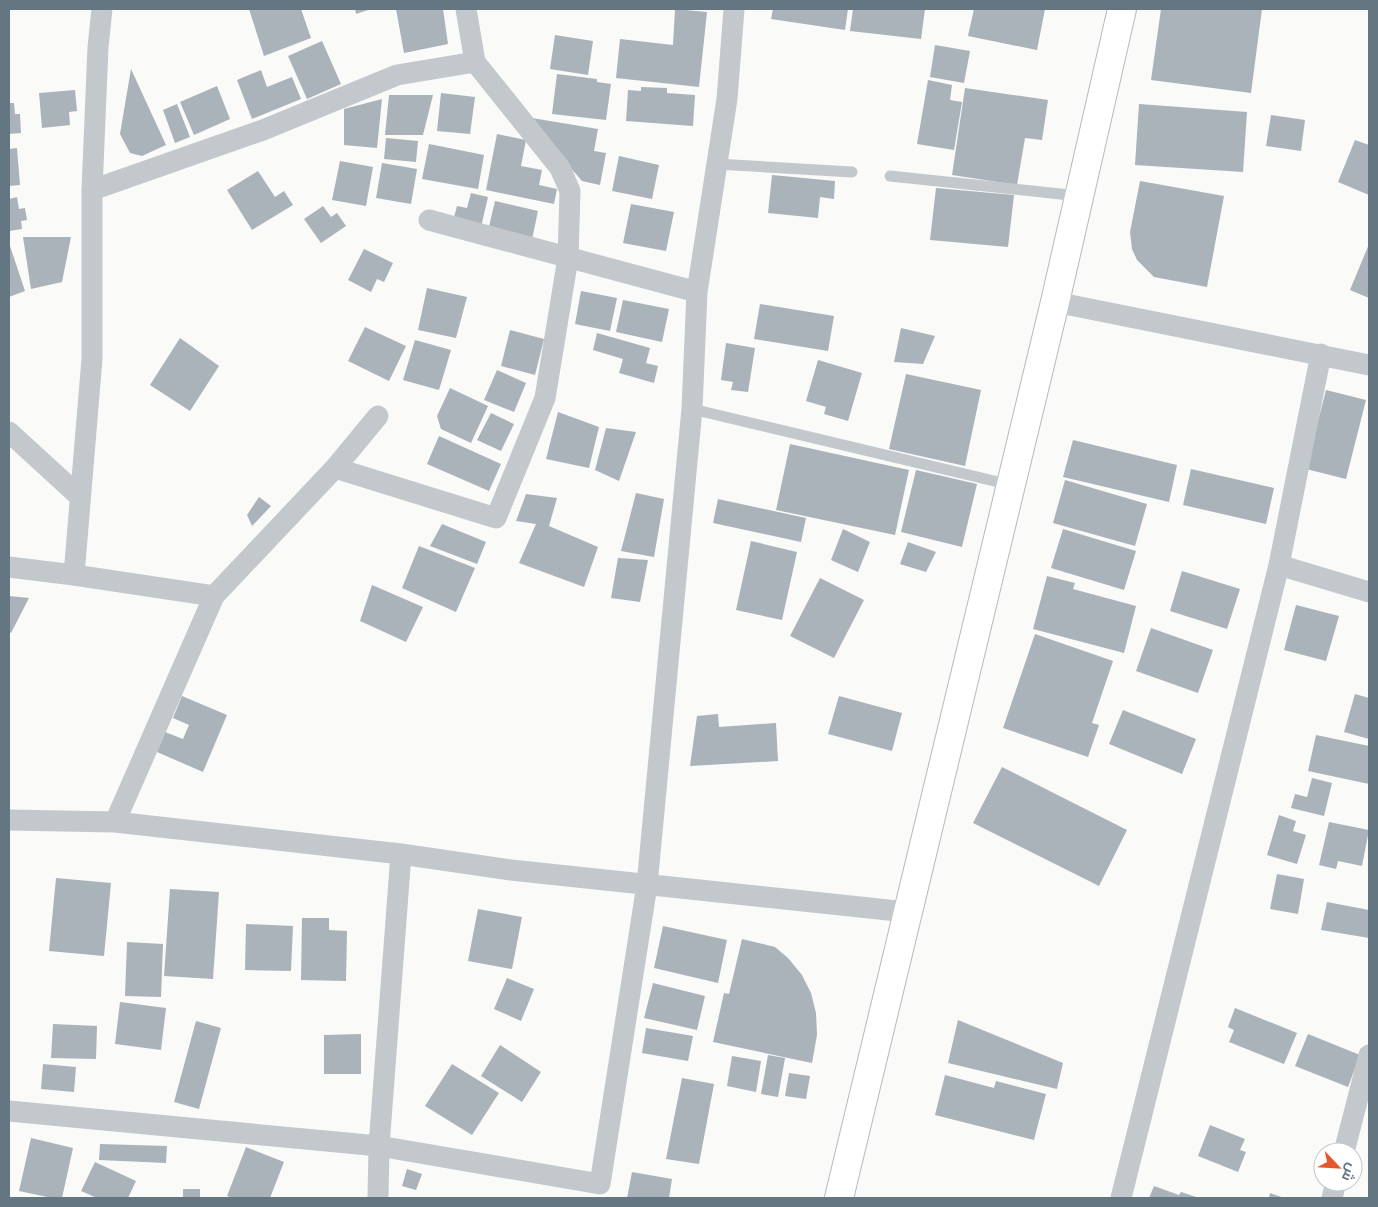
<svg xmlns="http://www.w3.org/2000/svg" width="1378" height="1207" viewBox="0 0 1378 1207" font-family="'Space Grotesk',Cairo,sans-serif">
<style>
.building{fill:#aab3b9}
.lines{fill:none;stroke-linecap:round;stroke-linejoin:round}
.secondary-casing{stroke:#b3babf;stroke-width:30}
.lane{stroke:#c3c8cc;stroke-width:11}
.street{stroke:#c3c8cc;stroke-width:21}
.secondary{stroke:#fff;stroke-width:28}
</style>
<rect width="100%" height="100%" fill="#fafaf8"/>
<path class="building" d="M249 9H301L311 38 264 56Z
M355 9H371L356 14Z
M396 9H443L448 44 404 53Z
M675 9 707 12 699 87 616 78 620 39 673 45Z
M773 9H848L845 30 771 19Z
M853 9H925L921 39 850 31Z
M974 9H1045L1037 50 968 36Z
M1161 9H1262L1251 93 1151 80Z
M555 35 593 41 588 75 550 69Z
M322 41 341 84 307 99 288 56Z
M935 45 970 51 964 83 930 77Z
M131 69 166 145 142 156 130 153 120 134Z
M261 70 267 87 292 77 301 99 252 119 237 80Z
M557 74 597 79V82L611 84 606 120 552 114Z
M928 80 952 85 950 100 962 102 954 150 917 144Z
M217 86 230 119 194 135 180 102Z
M641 87 667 88V93L695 95 693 126 626 121 628 90 641 91Z
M965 88 1048 100 1042 140 1025 138 1017 185 952 175Z
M75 90 77 111 69 112 70 125 42 128 39 93Z
M441 93 475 97 470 134 437 131Z
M389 95H433L423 135H385Z
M382 99 377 148 344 145V109Z
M9 103H14L15 114H20L21 133 9 134Z
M177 104 190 137 175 143 163 110Z
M1139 104 1247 112 1243 172 1135 165Z
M1271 115 1305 120 1301 151 1266 146Z
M526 117 598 129 594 151 606 153 600 185 582 181Z
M497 134 526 140 521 166 542 170 539 185 557 189 554 204 486 190Z
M386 138 418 141 416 162 384 159Z
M1355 140 1369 145V195L1338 182Z
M429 144 484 155 478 189 422 179Z
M17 148 20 185 9 186V149Z
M619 156 659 165 652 199 612 191Z
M340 161 373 167 366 206 332 200Z
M382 163 417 169 411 204 376 198Z
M258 171 275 197 284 191 293 205 252 230 227 190Z
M772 175 835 181 834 199 820 197 818 218 768 213Z
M1140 181 1224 196 1207 287 1154 277 1137 260 1132 249 1130 232Z
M936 188 1014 195 1008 247 930 240Z
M471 193 488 197 481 227 453 221 457 206 467 208Z
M17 197 19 209 25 208 27 220 21 221 22 229 9 231V199Z
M495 201 538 211 531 244 487 235Z
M631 204 674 212 666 251 623 243Z
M323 206 331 217 337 213 346 226 321 243 304 219Z
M23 237H71L62 282 31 289Z
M9 243 25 291 9 297Z
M1369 244V298L1350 290Z
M364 249 393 263 384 282 377 279 371 292 348 280Z
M427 288 467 297 456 338 418 330Z
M581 291 617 298 610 331 575 324Z
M623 300 669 309 662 342 616 332Z
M760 304 834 316 828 351 754 339Z
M365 327 406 346 389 381 348 361Z
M901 328 935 336 923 364 894 362Z
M510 330 544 339 535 375 501 366Z
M597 333 650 348 646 363 658 366 654 383 619 373 623 359 593 350Z
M180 338 219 366 190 411 150 385Z
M415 340 451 350 439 390 403 380Z
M726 343 755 348 748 392 731 390 733 382 721 380Z
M818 360 862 373 848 421 824 414 826 407 806 401Z
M497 370 526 383 514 412 484 400Z
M906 374 981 390 965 466 889 449Z
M450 388 488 406 471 443 441 429 437 416Z
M1326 390 1366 400 1346 479 1306 469Z
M558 412 599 427 589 468 546 459Z
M491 413 514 424 501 451 477 440Z
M606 428 636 432 619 481 595 470Z
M439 436 501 464 489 491 427 464Z
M1073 440 1177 465 1169 502 1063 477Z
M790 444 909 470 895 535 776 510Z
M1191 469 1274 488 1266 524 1183 505Z
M916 470 977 484 962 547 901 532Z
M1065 480 1147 504 1135 546 1053 523Z
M636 493 664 499 654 557 621 551Z
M526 494 557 498 549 526 598 547 584 587 519 563 536 524 516 521Z
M259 497 271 506 252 526 247 515Z
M718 499 806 518 801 542 713 523Z
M442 524 486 542 477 564 430 546Z
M843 529 870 542 858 572 831 560Z
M1063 529 1136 551 1124 590 1051 568Z
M751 541 797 552 782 620 736 610Z
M908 542 936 552 926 572 900 564Z
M419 546 475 568 456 612 402 588Z
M618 558 648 560 640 602 611 598Z
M1182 571 1240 589 1227 629 1170 611Z
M1047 576 1075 583 1073 589 1136 606 1124 653 1033 629Z
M820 578 864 600 834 658 790 636Z
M372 585 423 607 406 642 360 621Z
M9 596 29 598 11 633 9 632Z
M1296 605 1339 616 1326 661 1284 650Z
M1151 628 1213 650 1198 693 1136 671Z
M1035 634 1113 661 1092 723 1099 725 1088 757 1003 728Z
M1355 694 1369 698V739L1344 732Z
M182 696 227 715 203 772 157 752 165 732 183 739 189 725 173 718Z
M839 696 902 713 892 751 828 734Z
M1123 710 1196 739 1182 774 1109 744Z
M718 714 719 727 776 723 778 761 690 766 697 716Z
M1316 735 1369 746V784L1308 771Z
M1002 767 1127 830 1099 886 973 823Z
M1312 778 1332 783 1324 816 1291 808 1295 794 1307 797Z
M1279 815 1296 821 1293 831 1306 835 1297 864 1267 855Z
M1329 822 1369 830 1362 866 1338 861 1336 869 1319 865Z
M1277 874 1304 879 1298 914 1270 909Z
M56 878 111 883 104 956 49 951Z
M170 889 219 892 213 979 164 976Z
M1327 902 1369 910V938L1321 930Z
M478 909 522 917 512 969 468 961Z
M302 918H329V930L347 931 346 981 301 980Z
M246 924 293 926 291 971 245 970Z
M663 926 727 940 718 983 654 968Z
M742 939 775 947 788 958 802 975 811 993 816 1013 817 1035 812 1063 713 1042 724 993 729 994Z
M127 942 163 944 161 997 125 996Z
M507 978 534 989 521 1021 494 1009Z
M653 983 705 996 697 1030 644 1018Z
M120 1002 166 1008 161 1050 115 1044Z
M1235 1008 1297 1033 1284 1064 1229 1042 1234 1030 1228 1027Z
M958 1020 1063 1063 1057 1089 948 1063Z
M196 1021 221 1028 199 1109 174 1102Z
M53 1024 97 1026 96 1059 51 1058Z
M646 1028 693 1036 688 1061 642 1053Z
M361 1034V1074H324V1035Z
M1308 1034 1360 1055 1348 1087 1295 1066Z
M500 1045 541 1072 522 1102 481 1076Z
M768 1055 785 1058 778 1097 761 1094Z
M732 1056 761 1061 756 1092 727 1086Z
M43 1064 76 1067 74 1092 41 1089Z
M452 1064 499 1093 472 1135 425 1106Z
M789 1073 810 1076 806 1099 785 1096Z
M945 1075 994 1088 996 1081 1046 1094 1034 1140 935 1115Z
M682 1078 714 1084 699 1164 666 1159Z
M1210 1125 1245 1139 1240 1150 1246 1152 1238 1172 1198 1156Z
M31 1138 73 1148 62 1198H52L19 1191Z
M100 1144 167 1146 166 1163 99 1160Z
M246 1147 284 1162 270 1198H233L227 1196Z
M95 1162 136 1181 128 1198H97L81 1191Z
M407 1169 422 1174 416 1190 402 1186Z
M632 1172 672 1179 669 1198H627Z
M1154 1186 1179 1195 1181 1192 1199 1198H1149Z
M183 1189H200V1198H183Z
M1270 1193 1284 1198H1269Z"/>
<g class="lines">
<defs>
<path id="secondary" d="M839 1198 1055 302 1122 9"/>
</defs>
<use href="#secondary" class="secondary-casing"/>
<path class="lane" d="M717 164 852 172
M890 176 1079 196
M692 409 1011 485"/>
<path class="street" d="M102 9 98 47 92 190V359L74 575 214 596
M466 9 475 62
M92 190 263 130 397 75 475 62 560 168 570 191 568 258 545 398 496 518 335 468 214 596 115 822
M429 220 697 292
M1055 302 1369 365
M9 432 80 497
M335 468 378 416
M1279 565 1369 592
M9 567 74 575
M9 820 115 822 401 854 511 870 907 912
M9 1111 379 1146 600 1184 647 885 692 409 697 292 727 99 734 9
M1344 1152 1369 1055
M378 1198 379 1146 401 854
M1121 1198 1279 565 1321 354
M1332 1198 1336 1182"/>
<use href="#secondary" class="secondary"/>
</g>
<rect width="1378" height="1207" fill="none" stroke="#657683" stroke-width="20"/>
<g transform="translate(1338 1167) rotate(115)"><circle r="24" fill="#ffffff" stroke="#c1c8cd"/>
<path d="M0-4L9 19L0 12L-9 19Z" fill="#e4572e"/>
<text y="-8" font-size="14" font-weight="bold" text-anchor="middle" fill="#657683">ش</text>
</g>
</svg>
